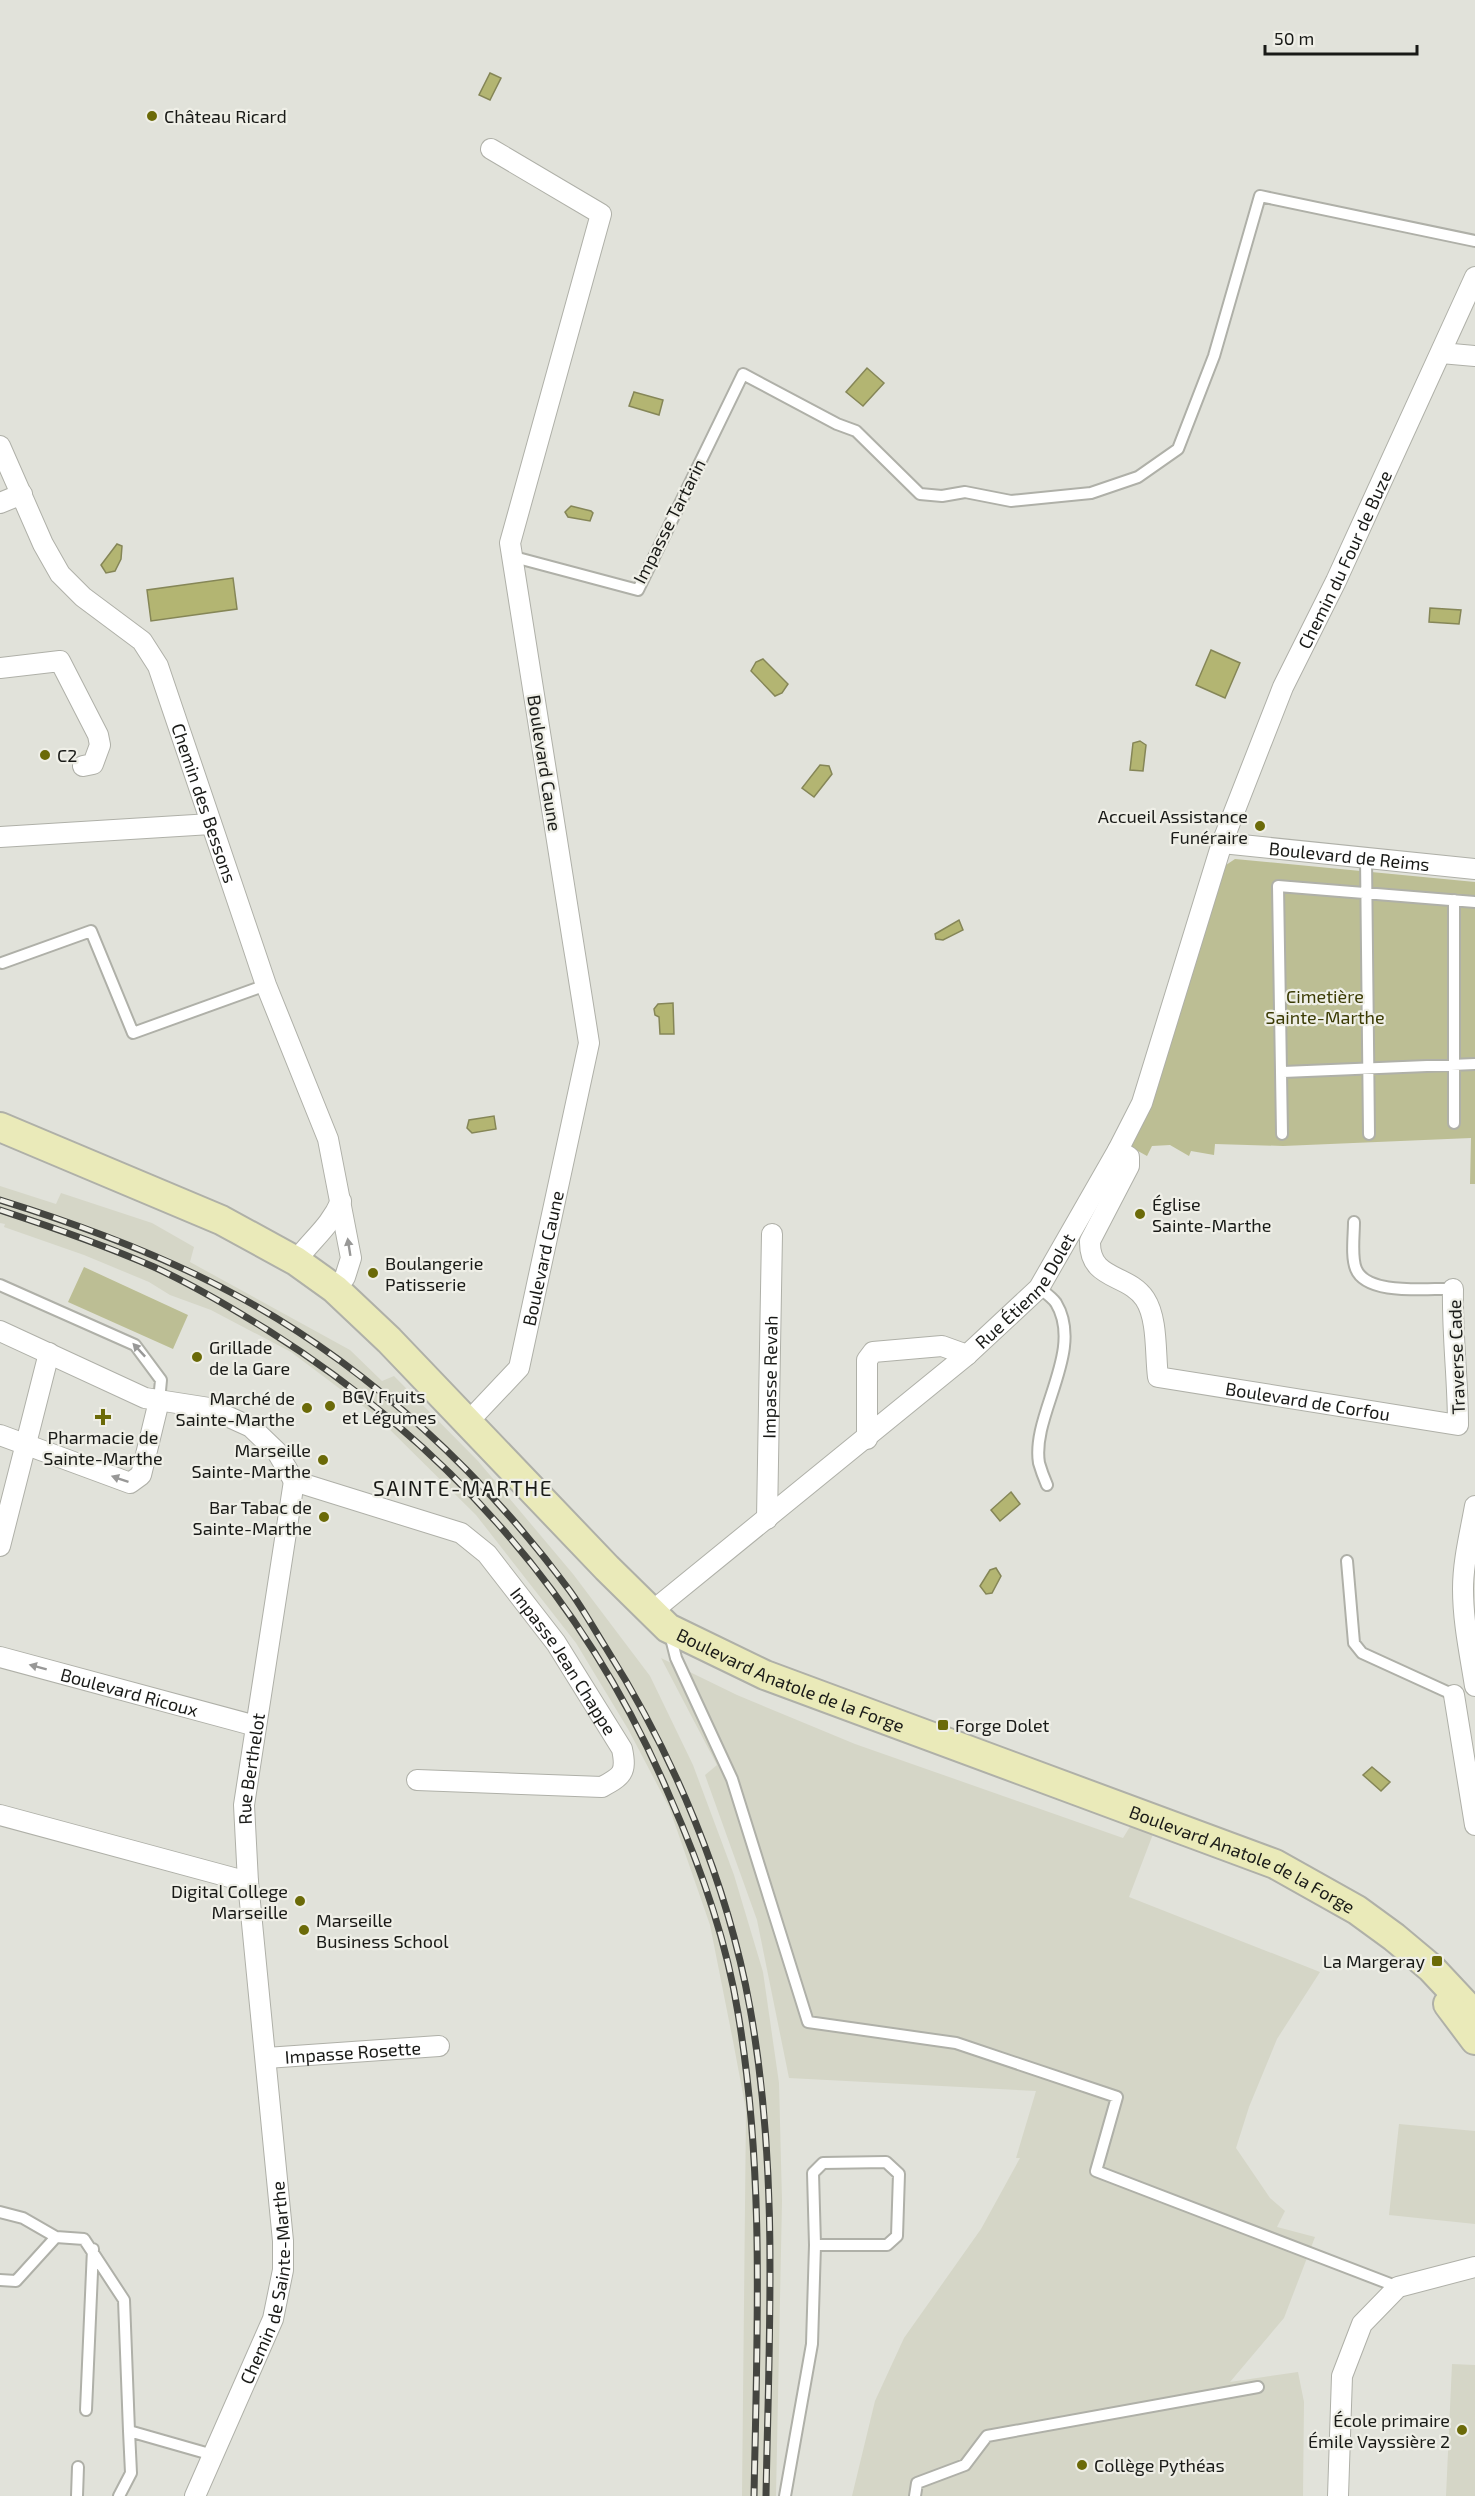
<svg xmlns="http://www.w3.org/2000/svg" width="1475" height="2496" viewBox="0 0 1475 2496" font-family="'Exo 2',sans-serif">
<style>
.built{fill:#d5d6c7}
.green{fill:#bcbe94}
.water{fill:#b3b572;stroke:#858657;stroke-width:1.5}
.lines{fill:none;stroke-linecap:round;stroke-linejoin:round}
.service-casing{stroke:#afb0a8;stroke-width:14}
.minor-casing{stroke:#afb0a8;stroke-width:22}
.secondary-casing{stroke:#afb0a8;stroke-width:32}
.service{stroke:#fff;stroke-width:10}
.minor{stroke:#fff;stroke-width:20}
.secondary{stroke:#eaeab9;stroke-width:28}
.rail-casing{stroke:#444540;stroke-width:7}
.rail{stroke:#efefe7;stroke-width:4.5;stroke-dasharray:14;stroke-linecap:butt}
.oneway{fill:#989897}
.poi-dot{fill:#6b6a08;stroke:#efefe7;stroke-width:2}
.labels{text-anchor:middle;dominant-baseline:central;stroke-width:4.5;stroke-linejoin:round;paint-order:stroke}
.poi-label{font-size:18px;fill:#191a17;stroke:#efefe7;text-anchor:start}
.street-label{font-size:18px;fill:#191a17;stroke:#efefe7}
.park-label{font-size:18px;fill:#3b3b04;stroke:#efefe7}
.quarter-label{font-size:21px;letter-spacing:1.5px;fill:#191a17;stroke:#efefe7}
</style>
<rect width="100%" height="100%" fill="#e1e2da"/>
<path class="built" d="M0 1186 56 1204 61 1193 152 1223 194 1247 190 1262 350 1350 382 1381 394 1376 478 1461 573 1574 650 1676 693 1765 734 1875 763 1972 779 2083 782 2201 776 2496H742L746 2110 733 2041 710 1925 669 1807 628 1729 576 1643 476 1515 376 1416 291 1352 211 1310 170 1295 149 1282 84 1255 4 1227 5 1224 0 1223Z
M661 1658 737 1695 855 1744 1123 1838 1131 1825 1153 1834 1129 1897 1320 1972 1277 2039 1249 2107 1236 2148 1270 2198 1285 2211 1277 2227 1315 2237 1284 2318 1230 2382 1298 2372 1304 2402 1303 2496H852L875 2401 904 2338 981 2229 1020 2158H1016L1036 2091 789 2078 757 1920 705 1775 717 1765Z
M1399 2124 1475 2131V2224L1389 2215Z
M1452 2364 1475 2365V2496H1446Z"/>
<path class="green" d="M1235 859 1475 882V1184H1470L1471 1138 1283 1146 1215 1144 1214 1155 1191 1151 1189 1156 1170 1145 1152 1146 1147 1156 1129 1146 1155 1094 1223 867Z
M84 1267 188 1315 173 1349 68 1302Z"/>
<path class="water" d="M490 73 501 78 490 100 479 95Z
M867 368 884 383 863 406 846 392Z
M634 392 663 400 659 415 629 406Z
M571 506 591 511 593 513 590 521 568 517 565 512Z
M117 544 122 546 121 559 115 571 106 573 101 565Z
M233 578 237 609 151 621 147 590Z
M1430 608 1461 610 1459 624 1429 622Z
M1211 650 1240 663 1225 698 1196 685Z
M763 659 788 684 782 693 775 696 751 671 756 662Z
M1140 741 1146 745 1143 771 1130 770 1133 743Z
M820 765 829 766 832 774 814 797 802 788Z
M959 920 963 930 943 940 936 939 935 934Z
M673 1003 674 1034H660L659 1017 655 1015 654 1009 658 1004Z
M494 1116 496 1129 472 1133 467 1128 469 1120Z
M1011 1492 1020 1504 1000 1521 991 1510Z
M996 1568 1001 1576 992 1593 986 1594 980 1586 990 1570Z
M1372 1767 1390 1782 1381 1791 1363 1775Z"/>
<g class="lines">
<defs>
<path id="service" d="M514 557 638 590 743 374 837 424 856 431 920 494 942 496 965 492 1011 501 1091 493 1138 477 1178 449 1214 356 1260 196 1475 241
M1366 858 1369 1134
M1454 900V1123
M2 963 91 931 133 1033 266 985
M1283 1072 1475 1064
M1282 1134 1278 886 1475 902
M1354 1222C1354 1236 1351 1257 1356 1269 1367 1296 1428 1288 1453 1289
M0 1285 135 1345 161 1380 159 1401
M1039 1288C1044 1292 1052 1297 1056 1303 1085 1351 1031 1415 1039 1463 1041 1470 1044 1478 1047 1485
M1347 1561 1354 1643 1362 1653 1454 1695
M670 1634 676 1658 732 1779 808 2022 956 2043 1117 2097 1096 2171 1398 2287
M0 2212 23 2218 56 2237
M0 2280 16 2281 56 2237 84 2239 124 2300 129 2431 213 2455
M86 2410 93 2249
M77 2496 78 2467
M119 2496 131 2473 129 2431
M785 2496 812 2344 815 2245H887L897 2236 899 2174 886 2162 823 2163 813 2173 815 2245
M915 2496 917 2483 965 2465 987 2436 1258 2387"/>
<g id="minor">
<path d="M1441 353 1475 356"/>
<path id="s1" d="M0 446 43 544 60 574 83 597 142 641 158 666 266 985 328 1139 351 1258 345 1277 335 1289"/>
<path d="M0 503 22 494"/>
<path d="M0 668 60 661 98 735 100 745 93 764 83 766"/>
<path d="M0 837 211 824"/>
<path id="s2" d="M1222 843 1475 869"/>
<path id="s3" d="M1118 1150 1129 1157V1166L1090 1241C1089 1281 1128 1273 1145 1299 1158 1319 1155 1354 1158 1377L1458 1425C1458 1379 1452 1335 1453 1289"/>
<path d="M296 1261C312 1239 330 1227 341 1201"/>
<path d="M0 1331 145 1398 209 1408 251 1427 277 1452 294 1481"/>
<path id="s4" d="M467 1423 519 1368 589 1043 510 543 601 214 491 149"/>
<path d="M0 1435 130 1483 141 1475 159 1401"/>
<path d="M867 1439V1360L873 1352 942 1346 967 1355"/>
<path id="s5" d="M294 1481 461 1533 487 1554 556 1643 622 1749C627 1773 622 1776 602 1787L417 1780"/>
<path d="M1475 1506C1470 1534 1463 1561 1463 1589 1463 1622 1470 1654 1475 1686"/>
<path id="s6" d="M767 1519 772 1234"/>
<path d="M0 1546 49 1353"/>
<path id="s7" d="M650 1613 967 1355 1039 1288 1118 1150 1142 1103 1222 843 1283 687 1336 581 1475 277"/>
<path id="s8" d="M0 1657 256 1726"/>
<path d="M1454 1695 1475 1825"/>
<path d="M0 1815 248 1882"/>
<path id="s9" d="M266 2058 439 2046"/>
<path id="s10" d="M195 2496 273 2319 283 2270V2241L248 1882 244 1805 294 1481"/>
<path d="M1338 2496 1342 2376 1362 2324 1398 2287 1475 2267"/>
</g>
<g id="secondary">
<path id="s11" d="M0 1127 221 1220 296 1261 335 1289 389 1340 607 1568 668 1628 765 1675 1275 1864 1357 1910 1394 1937 1431 1968 1475 2015"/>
<path d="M1448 2004 1475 2040"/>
</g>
</defs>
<use href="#service" class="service-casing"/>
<use href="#minor" class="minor-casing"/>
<use href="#secondary" class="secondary-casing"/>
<use href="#service" class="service"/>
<use href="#minor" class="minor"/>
<use href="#secondary" class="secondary"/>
<defs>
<path id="rail" d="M0 1200C84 1226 168 1257 245 1300 372 1370 485 1476 570 1591 583 1609 594 1629 606 1648 674 1756 727 1881 750 2008 779 2169 769 2333 766 2496
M0 1210C52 1227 104 1245 154 1267 193 1285 232 1308 269 1331 448 1444 586 1599 669 1795 700 1865 726 1938 738 2013 765 2173 757 2335 754 2496"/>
</defs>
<use href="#rail" class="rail-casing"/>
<use href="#rail" class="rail"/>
</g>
<defs><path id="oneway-solid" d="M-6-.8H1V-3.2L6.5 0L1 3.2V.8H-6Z" transform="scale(1.5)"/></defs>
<g class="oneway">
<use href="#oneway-solid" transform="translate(349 1247) rotate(-99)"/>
<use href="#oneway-solid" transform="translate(139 1350) rotate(-133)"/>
<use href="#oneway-solid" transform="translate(120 1479) rotate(-161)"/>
<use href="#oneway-solid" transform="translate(38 1667) rotate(-165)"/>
</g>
<g class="poi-dot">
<circle cx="152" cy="116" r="6"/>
<circle cx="45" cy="755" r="6"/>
<circle cx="1260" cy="826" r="6"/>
<circle cx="1140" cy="1214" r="6"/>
<circle cx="373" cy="1273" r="6"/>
<circle cx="197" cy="1357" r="6"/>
<circle cx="330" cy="1406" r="6"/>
<circle cx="307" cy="1408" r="6"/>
<path d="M100 1408h6v6h6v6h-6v6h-6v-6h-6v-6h6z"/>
<circle cx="323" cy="1460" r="6"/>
<circle cx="324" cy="1517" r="6"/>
<rect x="937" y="1719" width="12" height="12" rx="3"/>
<circle cx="300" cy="1901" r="6"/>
<circle cx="304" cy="1930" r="6"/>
<rect x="1431" y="1955" width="12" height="12" rx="3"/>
<circle cx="1462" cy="2430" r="6"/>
<circle cx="1082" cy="2465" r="6"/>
</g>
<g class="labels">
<g class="poi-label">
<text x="164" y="116">Château Ricard</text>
<text x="57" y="755">C2</text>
<text x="1248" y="816" text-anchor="end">Accueil Assistance<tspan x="1248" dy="21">Funéraire</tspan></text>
<text x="1152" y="1204">Église<tspan x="1152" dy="21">Sainte-Marthe</tspan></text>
<text x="385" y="1263">Boulangerie<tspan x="385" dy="21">Patisserie</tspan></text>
<text x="209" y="1347">Grillade<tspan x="209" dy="21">de la Gare</tspan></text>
<text x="342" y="1396">BCV Fruits<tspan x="342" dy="21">et Légumes</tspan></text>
<text x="295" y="1398" text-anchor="end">Marché de<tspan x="295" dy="21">Sainte-Marthe</tspan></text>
<text x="103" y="1437" text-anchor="middle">Pharmacie de<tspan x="103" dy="21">Sainte-Marthe</tspan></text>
<text x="311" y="1450" text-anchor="end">Marseille<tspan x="311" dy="21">Sainte-Marthe</tspan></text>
<text x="312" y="1507" text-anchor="end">Bar Tabac de<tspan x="312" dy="21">Sainte-Marthe</tspan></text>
<text x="955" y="1725">Forge Dolet</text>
<text x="288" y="1891" text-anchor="end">Digital College<tspan x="288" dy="21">Marseille</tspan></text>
<text x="316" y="1920">Marseille<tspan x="316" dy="21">Business School</tspan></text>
<text x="1425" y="1961" text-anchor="end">La Margeray</text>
<text x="1450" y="2420" text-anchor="end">École primaire<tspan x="1450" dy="21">Émile Vayssière 2</tspan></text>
<text x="1094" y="2465">Collège Pythéas</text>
</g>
<g class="street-label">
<text transform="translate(669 521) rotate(-63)">Impasse Tartarin</text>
<text stroke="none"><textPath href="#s7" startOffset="1300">Chemin du Four de Buze</textPath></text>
<text transform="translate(545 763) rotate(81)">Boulevard Caune</text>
<text stroke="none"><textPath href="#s1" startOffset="422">Chemin des Bessons</textPath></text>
<text stroke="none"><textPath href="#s2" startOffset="128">Boulevard de Reims</textPath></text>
<text stroke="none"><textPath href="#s4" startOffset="188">Boulevard Caune</textPath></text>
<text stroke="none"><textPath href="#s7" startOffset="496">Rue Étienne Dolet</textPath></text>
<text transform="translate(1456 1357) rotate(-92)">Traverse Cade</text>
<text stroke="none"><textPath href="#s6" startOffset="142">Impasse Revah</textPath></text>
<text stroke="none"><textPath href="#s3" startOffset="423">Boulevard de Corfou</textPath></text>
<text stroke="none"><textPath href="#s5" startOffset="340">Impasse Jean Chappe</textPath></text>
<text stroke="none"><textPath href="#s11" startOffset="982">Boulevard Anatole de la Forge</textPath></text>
<text stroke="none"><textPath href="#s8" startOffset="134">Boulevard Ricoux</textPath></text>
<text stroke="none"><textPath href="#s10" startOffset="747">Rue Berthelot</textPath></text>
<text stroke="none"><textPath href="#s11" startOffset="1468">Boulevard Anatole de la Forge</textPath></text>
<text stroke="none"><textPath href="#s9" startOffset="87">Impasse Rosette</textPath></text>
<text stroke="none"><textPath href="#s10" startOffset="228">Chemin de Sainte-Marthe</textPath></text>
</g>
<g class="park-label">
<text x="1325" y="996">Cimetière<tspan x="1325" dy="21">Sainte-Marthe</tspan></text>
</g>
<g class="quarter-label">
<text x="463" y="1487">SAINTE-MARTHE</text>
</g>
</g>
<path d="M1265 45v9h152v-9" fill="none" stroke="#191a17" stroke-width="3"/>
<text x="1274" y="45" font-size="18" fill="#191a17" stroke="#efefe7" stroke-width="4.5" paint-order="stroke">50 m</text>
</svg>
